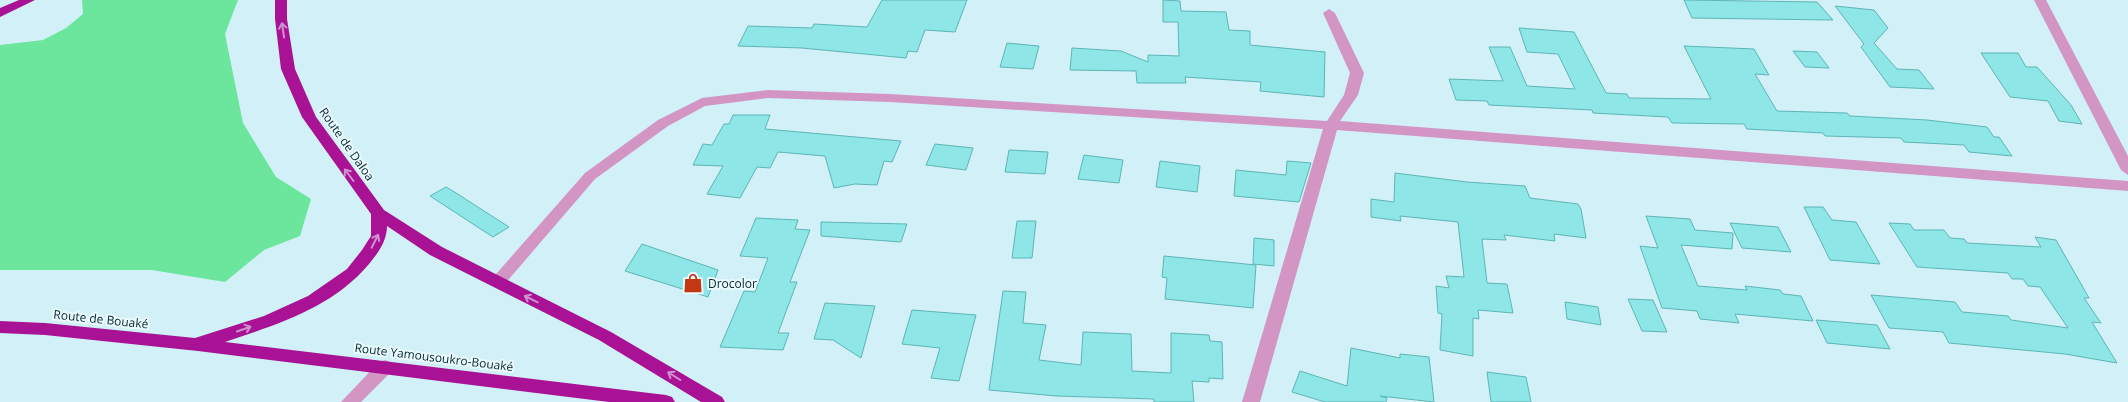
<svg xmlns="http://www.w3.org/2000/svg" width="2128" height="402" viewBox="0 0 2128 402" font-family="'Open Sans',sans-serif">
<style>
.green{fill:#6ce69d}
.building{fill:#8ee6e6;stroke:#5db5b5}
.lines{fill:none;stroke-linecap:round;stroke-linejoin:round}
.minor{fill:#d395c4;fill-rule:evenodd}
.highway{fill:#a91295;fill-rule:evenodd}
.oneway{stroke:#cd92cf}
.labels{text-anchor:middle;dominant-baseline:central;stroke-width:4;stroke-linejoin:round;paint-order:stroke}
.street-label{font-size:12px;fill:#032830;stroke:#ebfafe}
.poi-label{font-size:12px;fill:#032830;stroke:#ebfafe;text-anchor:start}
</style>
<rect width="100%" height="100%" fill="#d1f0f8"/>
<path class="green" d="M82 0H238L225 34 243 123 276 177 311 199 300 236 264 250 225 282 152 270H0V45L43 40 66 28 83 14Z"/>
<path class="building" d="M882 0H967L955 32 925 30 917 52 908 51 906 58 802 48 738 46 748 26 812 28 814 24 867 27Z
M1163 0 1180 1 1181 11 1226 12 1229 30 1250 31V45L1325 52 1324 97 1260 91 1261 82 1185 77 1186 83H1137L1136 71 1070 70 1072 48 1121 51 1148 62V55L1179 56 1178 22H1163Z
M1684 0 1817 2 1833 20 1692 18Z
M1835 6 1874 10 1888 28 1874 43 1897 69 1919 70 1934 89 1890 87 1861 47 1864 44Z
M1519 28 1574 32 1606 93 1627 94 1629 98 1711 99 1684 46 1754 49 1769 75 1755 74 1777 111 1847 113 1850 116 1927 120 1987 127 1994 137H1999L2012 156 1969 152 1964 145 1904 142 1901 138 1825 136 1823 133 1747 129 1744 124 1672 123 1668 117 1593 113 1592 110 1489 105 1487 101 1456 100 1449 79 1503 81 1489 47H1510L1527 86 1575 89 1558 54 1527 52Z
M1007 43 1039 46 1033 69 1000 67Z
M1793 51 1817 52 1829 68 1805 67Z
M1981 53H2018L2026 67H2037L2071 105 2082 124 2059 121 2048 101 2010 97Z
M733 115H770L765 129 901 141 892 162 884 161 877 185 855 184 834 188 825 156 778 152 770 168 757 167 740 198 707 194 723 166 693 165 703 144 712 145 724 124H729Z
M935 144 973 148 966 170 926 165Z
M1009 150 1048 152 1045 174 1005 172Z
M1084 155 1123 160 1119 183 1078 179Z
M1160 161 1200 166 1197 192 1156 187Z
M1287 161 1311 163 1299 202 1234 196 1236 170 1286 175Z
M1395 173 1467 182 1525 186 1530 198 1578 204 1581 209 1586 238 1554 234 1555 241 1504 235 1506 240 1482 239 1487 283 1507 284 1513 313 1478 310 1479 319 1473 318V356L1440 350 1442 314 1438 313 1436 286 1449 288 1446 276 1464 277 1458 222 1400 216 1401 221 1371 217V199L1394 202Z
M446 187 456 193 509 227 493 237 430 196Z
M1804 207H1823L1832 220 1856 222 1880 264 1830 260Z
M1646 216 1690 219 1695 230 1733 233 1732 249 1681 245 1698 286 1747 290 1745 286 1780 290 1783 294 1801 296 1813 321 1735 314 1739 323 1700 319 1697 311 1662 308 1640 246 1658 248Z
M756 218 798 220 795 229 810 230 790 282H797L778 333H789L783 350 720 347 744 291 755 292 768 258 740 256Z
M1017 221H1036L1032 258H1012Z
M821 222 907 224 901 242 821 236Z
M1730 223 1778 227 1791 252 1742 248Z
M1889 223 1910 224 1914 230H1944L1950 238 1964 239 1967 243 2041 247 2035 237 2056 240 2089 298H2084L2101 323 2092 322 2117 363 2065 354 1949 343 1943 332 1889 328 1871 295 1955 302 1962 312 2008 316 2011 320 2068 328 2040 287 2028 286 2023 279H2012L2008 273 1917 267Z
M1254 238 1274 240V266L1253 264Z
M642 244 718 270 708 297 625 271Z
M1164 256 1256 265 1253 308 1165 299 1167 278 1162 277Z
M1003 291 1026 292 1023 323 1046 325 1039 360 1081 365 1083 332 1131 334 1132 371 1171 373V333L1209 335 1210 341 1222 342 1223 379 1209 378V382L1192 381 1194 402H1154V399L1057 396 989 390Z
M1628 299 1653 300 1667 332 1642 331Z
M1565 302 1598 307 1601 325 1567 319Z
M825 303 875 306 861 358 833 340 814 339Z
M912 310 976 315 959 381 931 378 940 348 902 344Z
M1816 320 1877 325 1890 349 1827 343Z
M1351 348 1400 358V354L1429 357 1434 402 1380 396 1387 398 1386 402H1325L1292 392 1300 371 1347 386Z
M1487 372 1526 377 1531 402H1491Z"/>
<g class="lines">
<path class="minor" d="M2034 0H2046L2128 156V175L2121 170Z
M1329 9 1335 13 1364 73 1358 95 1340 121 2128 181V191L1337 130 1260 402H1242L1323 129 890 102 768 98 705 106 668 126 595 179 503 286H491L489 282 585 173 658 120 702 98 768 90 890 94 1327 121 1344 95 1350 73 1323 13Z
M385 360 391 362 394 367 391 372 361 402H341L379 362Z"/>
<path class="highway" d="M19 0H35L0 17V8Z
M275 0H287V19L295 69 316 117 384 210 442 247 611 332 722 397 725 402H701L599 340 430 255 387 226C387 241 378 253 369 264 332 308 278 324 225 342L666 395 672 397 675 402H609L198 351 45 335 0 333V321L45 323 195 338 264 316 308 296 347 269 362 250 371 236V214L302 117 281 69 275 19Z"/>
</g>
<defs><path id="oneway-shaft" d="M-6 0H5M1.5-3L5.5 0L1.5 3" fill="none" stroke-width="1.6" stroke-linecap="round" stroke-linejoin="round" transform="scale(1.25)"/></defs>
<g class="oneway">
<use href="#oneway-shaft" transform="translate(283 30) rotate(-98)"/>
<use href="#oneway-shaft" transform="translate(349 175) rotate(-127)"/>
<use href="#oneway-shaft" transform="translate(375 241) rotate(-63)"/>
<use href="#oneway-shaft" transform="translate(531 299) rotate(-154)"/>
<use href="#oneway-shaft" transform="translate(244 329) rotate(-19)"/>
<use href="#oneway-shaft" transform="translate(674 376) rotate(-148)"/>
</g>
<defs>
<symbol id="shop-bare" viewBox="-9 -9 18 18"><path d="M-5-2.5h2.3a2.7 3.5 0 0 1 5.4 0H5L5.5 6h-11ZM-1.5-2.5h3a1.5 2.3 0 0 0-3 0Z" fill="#c13811" stroke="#ebfafe" stroke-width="2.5" paint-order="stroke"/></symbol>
</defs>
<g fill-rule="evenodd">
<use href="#shop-bare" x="679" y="269" width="28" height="28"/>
</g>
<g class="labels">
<g class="street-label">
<text transform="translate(347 144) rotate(55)">Route de Daloa</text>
<text transform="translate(101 319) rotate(6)">Route de Bouaké</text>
<text transform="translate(434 357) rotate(7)">Route Yamousoukro-Bouaké</text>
</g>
<g class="poi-label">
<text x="708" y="283">Drocolor</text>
</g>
</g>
</svg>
